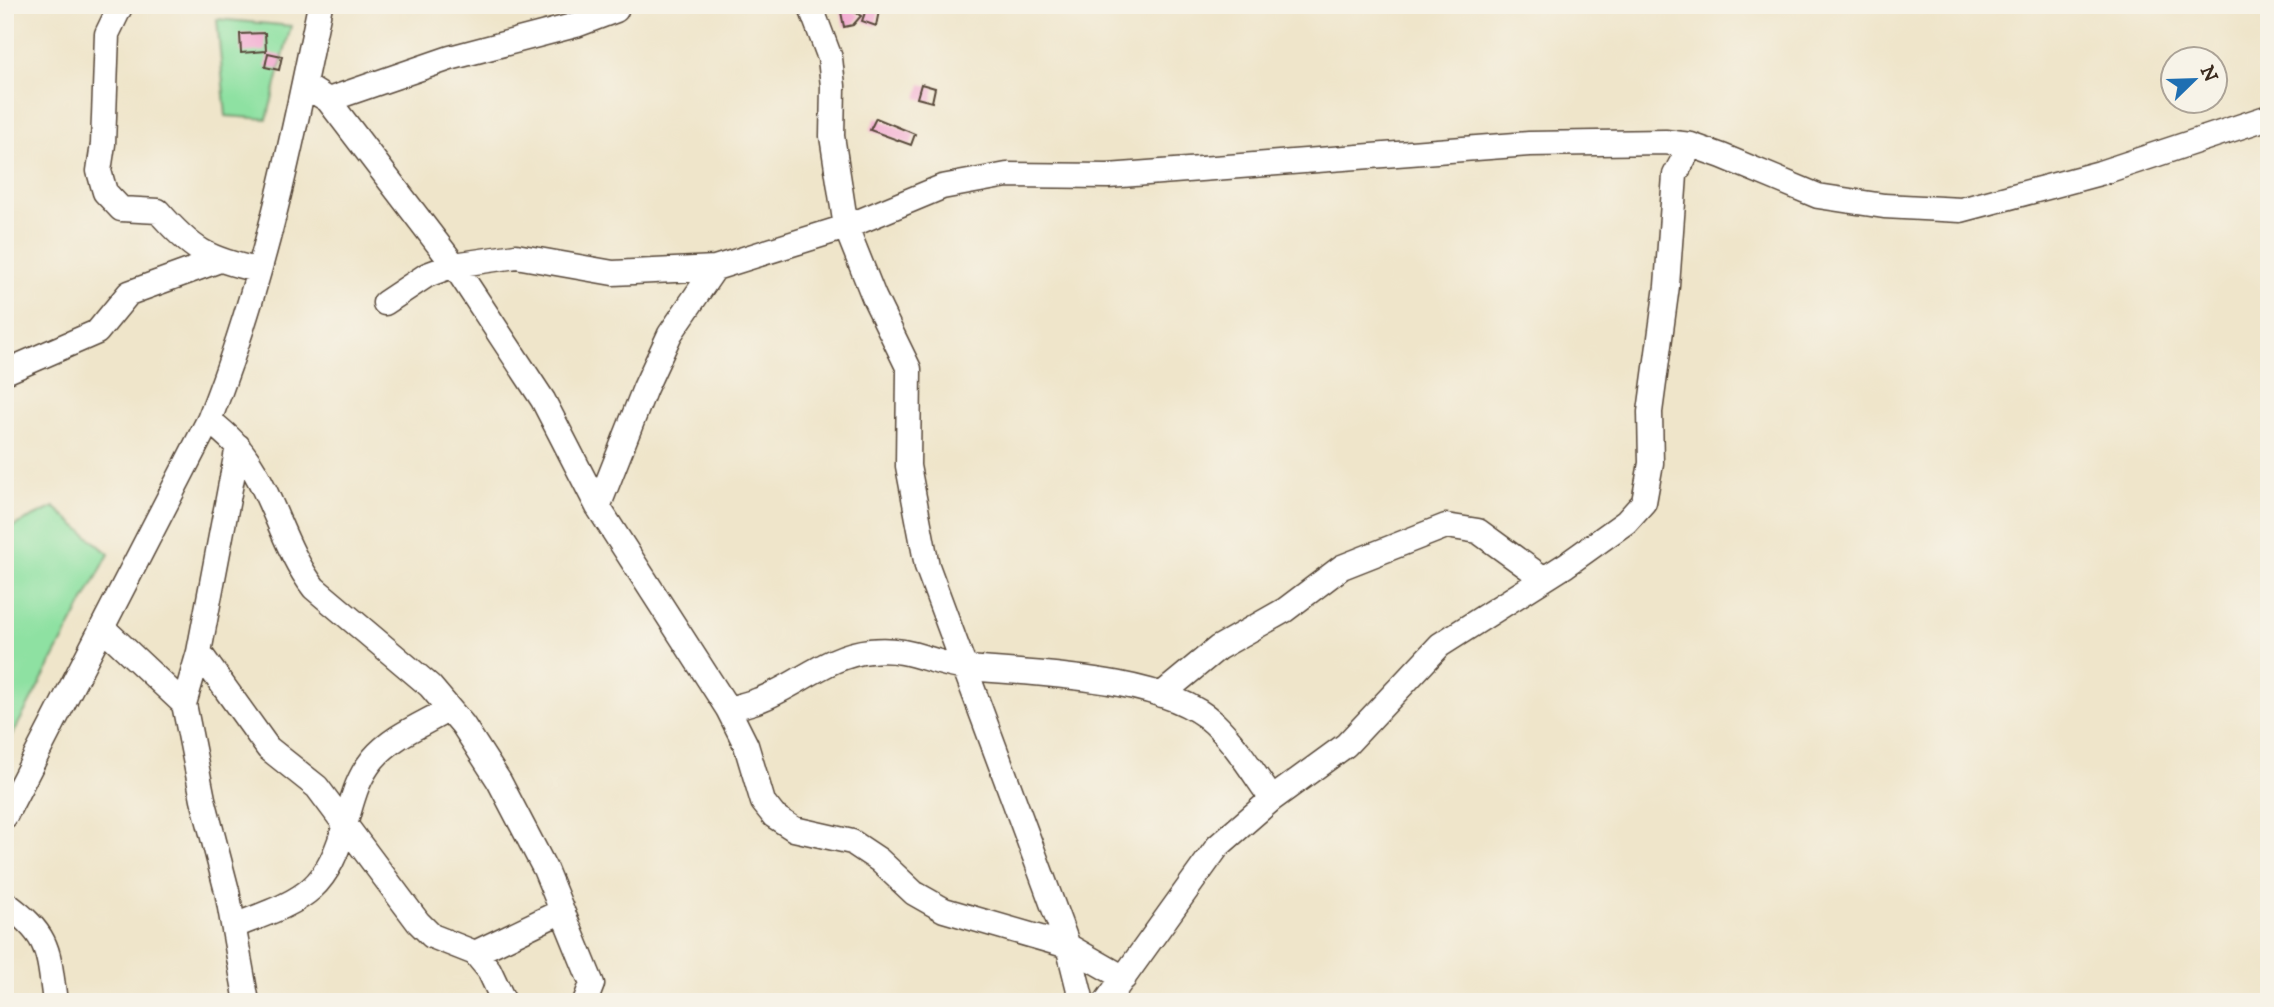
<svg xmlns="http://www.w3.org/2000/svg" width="2274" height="1007" viewBox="0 0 2274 1007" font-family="'IM FELL DW Pica',serif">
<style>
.green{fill:#8ee1a2;stroke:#648660;stroke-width:2}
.building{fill:#f3a4cf}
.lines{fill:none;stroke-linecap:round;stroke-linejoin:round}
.minor-casing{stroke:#564638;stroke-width:27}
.minor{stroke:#fff;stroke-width:24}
</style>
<rect width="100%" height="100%" fill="#f7f3e8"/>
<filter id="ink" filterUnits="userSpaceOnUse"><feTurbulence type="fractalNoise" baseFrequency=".0143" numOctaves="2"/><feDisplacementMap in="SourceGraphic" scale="14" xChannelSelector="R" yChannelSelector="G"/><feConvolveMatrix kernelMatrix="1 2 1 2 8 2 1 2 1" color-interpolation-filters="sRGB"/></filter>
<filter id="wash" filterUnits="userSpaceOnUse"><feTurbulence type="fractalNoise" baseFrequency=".00686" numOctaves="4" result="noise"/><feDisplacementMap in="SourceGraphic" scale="28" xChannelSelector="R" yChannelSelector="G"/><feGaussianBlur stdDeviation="1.57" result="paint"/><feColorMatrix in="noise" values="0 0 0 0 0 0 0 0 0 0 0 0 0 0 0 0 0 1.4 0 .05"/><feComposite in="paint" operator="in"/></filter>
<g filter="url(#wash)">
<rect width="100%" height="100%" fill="#efe5ca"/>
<path class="green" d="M217 19 291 26 267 119 226 116Z
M54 507 109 554 5 749V530Z"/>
<g id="blocks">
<path class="building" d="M867 7 879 11 876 26 862 21Z
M850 9 861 16 853 25 844 27 841 12Z
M265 33 266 51 241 53 240 34Z
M268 53 282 56 279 70 265 67Z
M921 84 935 88 932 102 917 98Z
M876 118 915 134 911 145 870 130Z"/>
</g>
</g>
<g filter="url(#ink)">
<use href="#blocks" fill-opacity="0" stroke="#564638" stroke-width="2"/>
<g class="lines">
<defs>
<path id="minor" d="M121 5 107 34 103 144 99 171 105 192 121 209 158 211C192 250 207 259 258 270
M810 5 830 58 833 86 832 136 846 227 874 297 909 369 908 466 927 566 1068 946 1082 1002
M304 85 328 100 454 265 543 400 598 507 728 709 746 745 763 802 774 816 794 829 852 842 879 860 914 893 944 910 1068 946 1124 978
M328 100 450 58 576 25 616 10
M385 303 427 275 454 265 516 256 613 273 715 268 846 227 942 187 1007 175 1108 176 1529 144 1665 142 1691 145 1722 156 1818 196 1884 206 1961 210 2100 173 2269 117
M5 372 97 332 129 293 217 261
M209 420C218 428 229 436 237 446 272 487 281 545 314 588L430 686 463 725 499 781 545 869 592 984 585 1002
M238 446 199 652 184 704 203 799 227 891 247 1002
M598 507 645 388 670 334 715 268
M103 628 184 704
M199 652 268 748 317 787 418 922 432 936 475 953 489 970 504 1002
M1161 695 1218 648 1285 610 1342 567 1446 526 1478 531 1544 579
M728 709C738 706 749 704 759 700 797 686 828 655 870 651 910 646 933 665 968 668 1034 674 1164 676 1214 723 1236 744 1254 774 1272 799
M5 816 209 420C262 288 292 144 320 5
M5 903C50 936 48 949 55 1002
M234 926C304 899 326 895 347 818 353 797 358 777 373 759 392 736 424 724 449 709
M475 953 562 911
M1106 1002 1218 846 1272 799 1346 745 1440 645 1566 565 1626 522 1644 502 1651 463 1650 412 1667 286 1675 175 1691 145"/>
</defs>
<use href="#minor" class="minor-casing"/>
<use href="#minor" class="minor"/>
</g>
</g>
<rect width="2274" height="1007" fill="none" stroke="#f7f3e8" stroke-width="28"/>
<g transform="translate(2194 80) rotate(67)"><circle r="33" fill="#f7f3e8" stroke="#aca397" stroke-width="2"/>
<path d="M0-5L12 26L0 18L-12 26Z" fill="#1f6fb2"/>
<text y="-10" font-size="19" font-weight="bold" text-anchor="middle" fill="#3b2a1e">N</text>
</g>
</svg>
